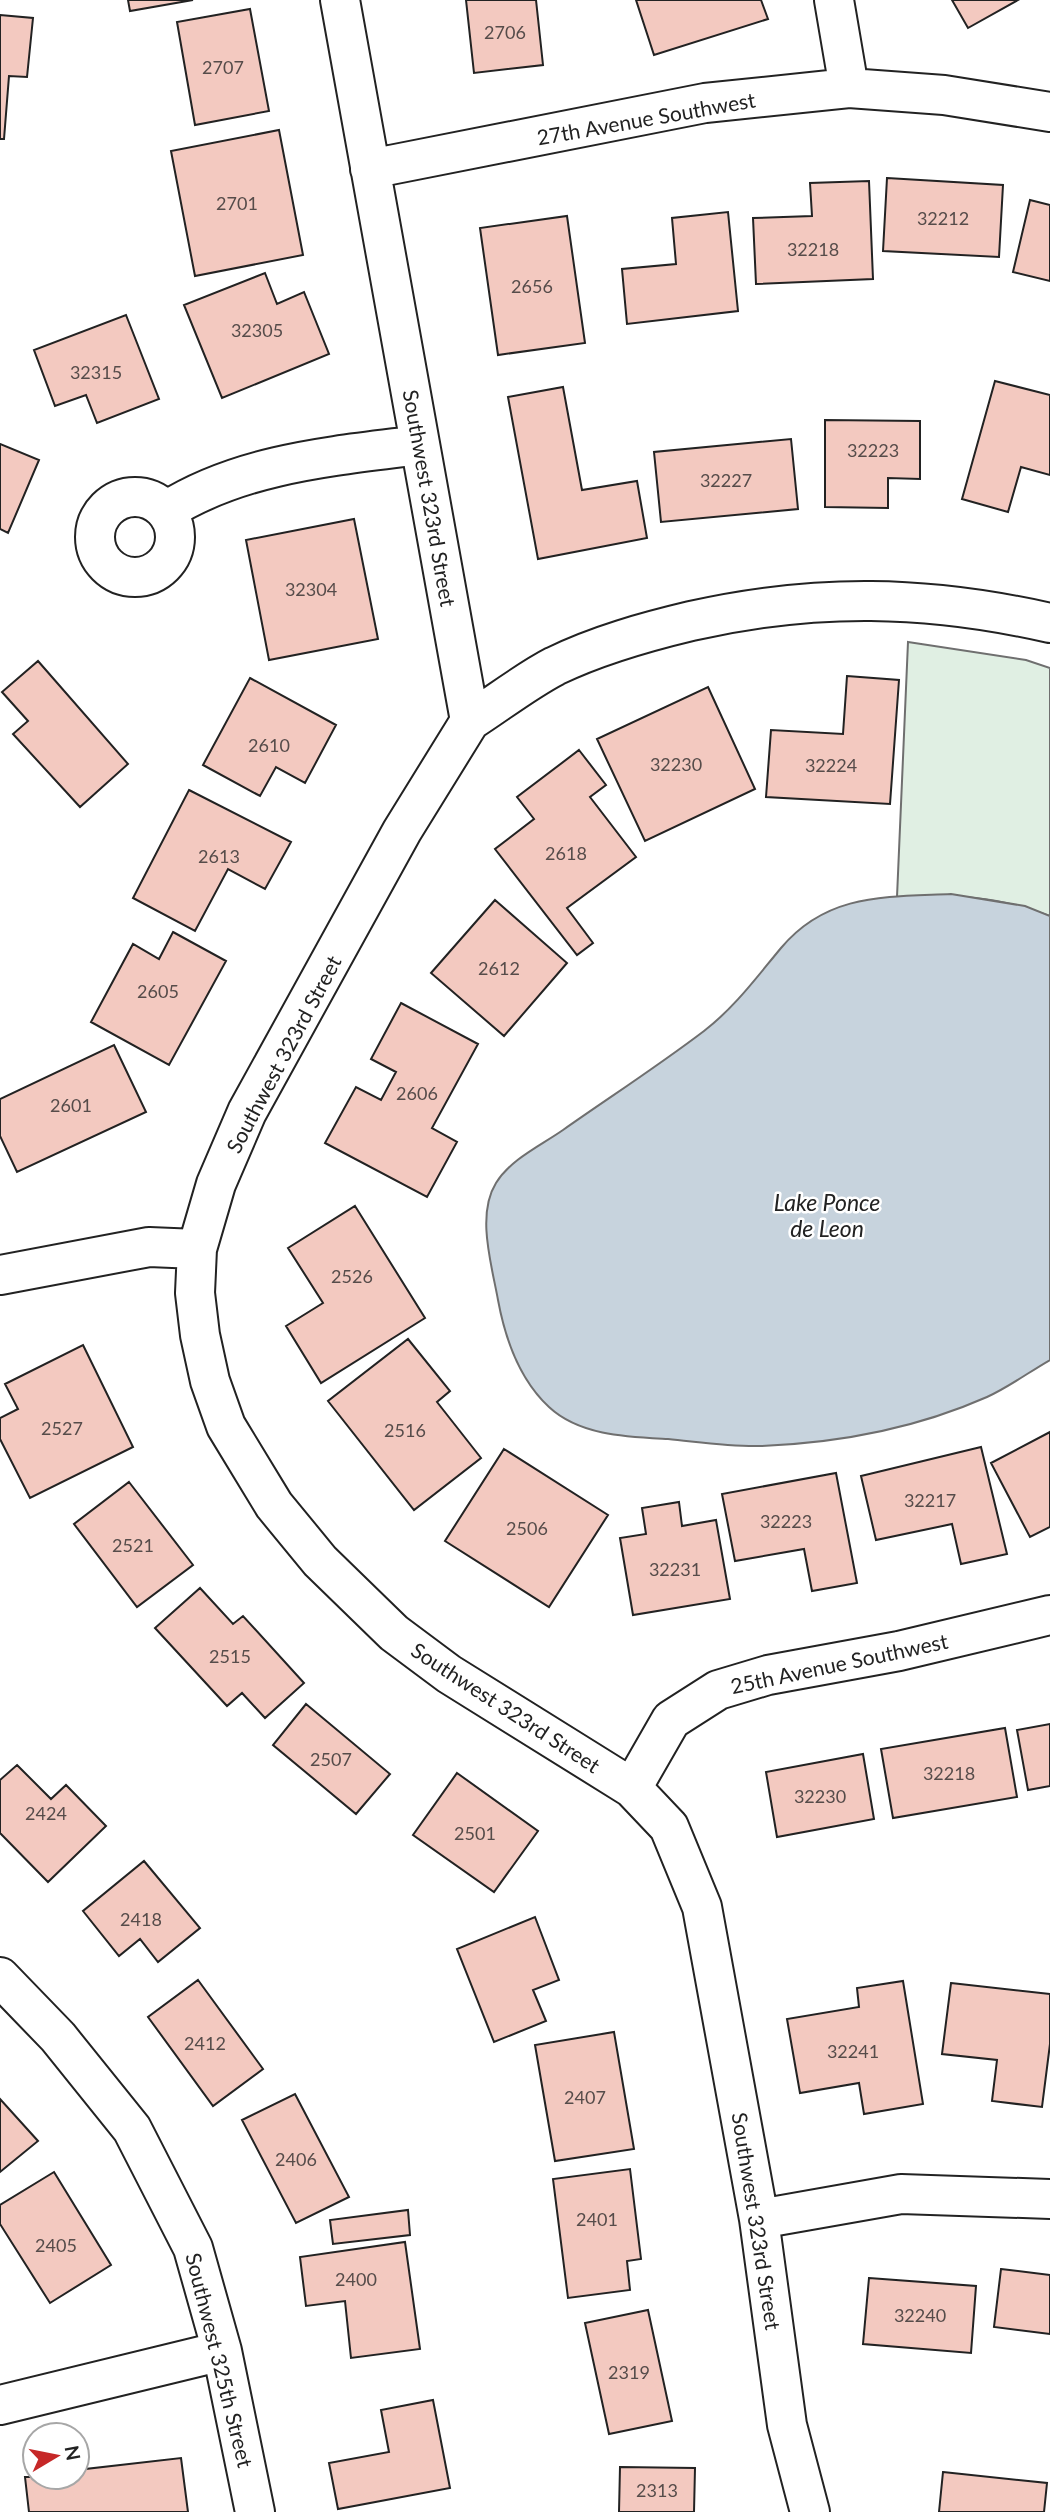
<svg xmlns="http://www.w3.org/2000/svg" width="1050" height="2512" viewBox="0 0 1050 2512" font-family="Lato,sans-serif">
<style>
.green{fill:#e0efe3;stroke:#6f6f6f;stroke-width:2}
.water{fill:#c7d3dd;stroke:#6f6f6f;stroke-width:2}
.building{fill:#f3c9c0;stroke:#222;stroke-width:2}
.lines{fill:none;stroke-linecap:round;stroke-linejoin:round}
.minor-casing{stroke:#222;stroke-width:42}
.minor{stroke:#fff;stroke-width:38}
.labels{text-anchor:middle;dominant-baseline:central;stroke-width:5;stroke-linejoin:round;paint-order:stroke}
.number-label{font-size:18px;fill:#564c4a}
.street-label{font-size:21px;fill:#222;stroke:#fff}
.water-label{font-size:23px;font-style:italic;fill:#222;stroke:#fff}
</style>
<rect width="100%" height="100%" fill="#fff"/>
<path class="green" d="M908 642 1026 660 1050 668V916C999 896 950 894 897 897Z"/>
<path class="water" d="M951 894 1025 906 1050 916V1360C1029 1372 1009 1387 987 1397 917 1428 837 1443 761 1446 731 1447 699 1442 668 1439 629 1437 580 1436 549 1407 520 1380 505 1338 498 1300 492 1266 476 1215 496 1183 511 1159 540 1146 563 1130 610 1097 658 1066 704 1031 735 1007 756 978 781 948 827 893 886 897 951 894Z"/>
<path class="building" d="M128 0H193L130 11Z
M466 0H536L543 65 474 73Z
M636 0H761L768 19 654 55Z
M952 0H1018L968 28Z
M250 9 269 111 195 125 177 22Z
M0 15 33 18 27 77 9 76 4 139H0Z
M279 130 303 255 195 276 171 151Z
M887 178 1003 185 999 257 883 251Z
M869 181 873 279 756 284 753 218 812 216 810 183Z
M1030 200 1050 205V281L1013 272Z
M728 212 738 311 627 324 622 269 676 264 672 218Z
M567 216 585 343 498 355 480 228Z
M265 273 277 304 304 292 329 354 222 398 184 305Z
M126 315 159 399 97 423 86 395 55 406 34 350Z
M995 381 1050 395V475L1021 467 1008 512 962 499Z
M563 387 582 490 637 481 647 538 538 559 508 397Z
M825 420 920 421V479L888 478V508L825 507Z
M791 439 798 509 661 522 654 452Z
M0 444 39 460 8 533 0 529Z
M354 519 378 639 269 660 246 540Z
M38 661 128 764 80 807 13 734 28 721 2 692Z
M847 676 899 680 890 804 766 797 771 730 843 734Z
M250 678 336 725 305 783 276 767 260 796 203 765Z
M708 687 755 789 645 841 597 739Z
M579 750 606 785 590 797 636 857 567 908 593 943 577 955 495 849 534 819 517 797Z
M189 790 291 842 265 889 228 869 195 931 133 898Z
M495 900 567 963 504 1036 431 973Z
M173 932 226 961 169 1065 91 1022 133 944 159 959Z
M401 1003 478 1044 432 1128 457 1142 427 1197 325 1143 356 1087 381 1100 396 1072 371 1059Z
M114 1045 146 1112 17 1172 0 1136V1099Z
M355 1206 425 1318 321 1383 286 1326 323 1303 288 1248Z
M408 1339 450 1391 437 1402 481 1458 414 1510 328 1401Z
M83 1345 133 1447 30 1498 0 1439V1418L18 1409 5 1384Z
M1050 1432V1527L1030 1537 991 1463Z
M981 1447 1007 1554 961 1564 952 1524 876 1540 861 1476Z
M504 1449 608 1515 549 1607 445 1541Z
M836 1473 857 1583 812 1591 804 1549 735 1561 722 1494Z
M129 1482 193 1565 137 1607 74 1524Z
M679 1502 682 1526 716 1520 730 1599 633 1615 620 1538 646 1534 642 1508Z
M200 1588 233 1624 243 1616 304 1683 265 1718 242 1693 227 1706 155 1628Z
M306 1704 390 1774 356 1814 273 1745Z
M1050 1724V1786L1028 1790 1017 1730Z
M1005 1728 1017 1797 893 1818 881 1749Z
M863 1754 874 1819 777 1837 766 1772Z
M17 1765 51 1799 66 1785 106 1826 48 1882 0 1833V1780Z
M457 1773 538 1831 494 1892 413 1835Z
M144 1861 200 1928 158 1962 140 1939 119 1956 83 1911Z
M535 1917 559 1980 533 1990 546 2021 494 2042 457 1949Z
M198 1980 263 2069 213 2106 148 2017Z
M903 1981 923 2104 864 2114 859 2083 800 2093 787 2019 859 2007 857 1988Z
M951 1983 1050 1994V2044L1042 2107 992 2101 997 2060 942 2054Z
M614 2032 634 2149 555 2161 535 2045Z
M295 2094 349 2197 296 2223 242 2120Z
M0 2099 38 2141 0 2172Z
M630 2169 641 2259 627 2261 630 2290 568 2298 553 2179Z
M54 2172 111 2265 50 2303 0 2224V2205Z
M408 2210 410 2235 333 2244 330 2220Z
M405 2242 420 2349 351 2358 345 2301 306 2306 300 2257Z
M1001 2269 1050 2275V2334L994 2327Z
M869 2278 976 2286 971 2353 863 2344Z
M648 2310 672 2421 609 2434 585 2323Z
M433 2400 450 2488 338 2509 329 2463 389 2452 381 2410Z
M181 2458 188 2512H29L25 2477H77V2470Z
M620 2467 695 2468 694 2512H619Z
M943 2472 1047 2483 1044 2512H939Z"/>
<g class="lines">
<defs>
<path id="minor" d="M340 0 470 721 402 831 247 1112 216 1184 197 1249 195 1293 200 1335 210 1381 226 1426 274 1505 320 1561 394 1633 449 1674 632 1788 669 1827 702 1907 759 2219 787 2425 810 2512
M834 0 849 88
M370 169 705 103 849 88 944 95 1050 112
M95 537a40 40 0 1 1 80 0a40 40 0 1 1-80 0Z
M166 511C242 463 334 456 420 445
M470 721C498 703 526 681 555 666 598 645 645 632 691 621 816 593 926 595 1050 623
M0 1275 149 1247 197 1249
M632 1788 671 1720 718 1690 768 1675 899 1651 1050 1615
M0 1977 58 2037 132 2129 193 2248 222 2351 255 2512
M759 2219 901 2194 1050 2199
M0 2405 222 2351"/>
</defs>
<use href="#minor" class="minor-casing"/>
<use href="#minor" class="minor"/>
</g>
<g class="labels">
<g class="number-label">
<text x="505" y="32">2706</text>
<text x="223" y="67">2707</text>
<text x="237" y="203">2701</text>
<text x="943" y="218">32212</text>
<text x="813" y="249">32218</text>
<text x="532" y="286">2656</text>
<text x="257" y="330">32305</text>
<text x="96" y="372">32315</text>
<text x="873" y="450">32223</text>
<text x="726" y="480">32227</text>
<text x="311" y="589">32304</text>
<text x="269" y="745">2610</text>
<text x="676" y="764">32230</text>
<text x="831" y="765">32224</text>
<text x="566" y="853">2618</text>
<text x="219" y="856">2613</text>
<text x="499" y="968">2612</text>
<text x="158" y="991">2605</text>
<text x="417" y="1093">2606</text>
<text x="71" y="1105">2601</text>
<text x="352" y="1276">2526</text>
<text x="62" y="1428">2527</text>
<text x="405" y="1430">2516</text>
<text x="930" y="1500">32217</text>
<text x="786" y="1521">32223</text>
<text x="527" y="1528">2506</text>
<text x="133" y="1545">2521</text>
<text x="675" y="1569">32231</text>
<text x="230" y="1656">2515</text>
<text x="331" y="1759">2507</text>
<text x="949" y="1773">32218</text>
<text x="820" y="1796">32230</text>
<text x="46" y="1813">2424</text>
<text x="475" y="1833">2501</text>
<text x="141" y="1919">2418</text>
<text x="205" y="2043">2412</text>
<text x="853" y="2051">32241</text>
<text x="585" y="2097">2407</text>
<text x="296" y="2159">2406</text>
<text x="597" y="2219">2401</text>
<text x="56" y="2245">2405</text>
<text x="356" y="2279">2400</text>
<text x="920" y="2315">32240</text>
<text x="629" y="2372">2319</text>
<text x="657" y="2490">2313</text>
</g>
<g class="street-label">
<text transform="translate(646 118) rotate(-10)">27th Avenue Southwest</text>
<text transform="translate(430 498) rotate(80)">Southwest 323rd Street</text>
<text transform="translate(283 1054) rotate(-62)">Southwest 323rd Street</text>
<text transform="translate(839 1663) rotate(-12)">25th Avenue Southwest</text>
<text transform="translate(506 1707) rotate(33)">Southwest 323rd Street</text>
<text transform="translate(757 2221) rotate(81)">Southwest 323rd Street</text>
<text transform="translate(220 2360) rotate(76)">Southwest 325th Street</text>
</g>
<g class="water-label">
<text x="827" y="1202">Lake Ponce<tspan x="827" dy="26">de Leon</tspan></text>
</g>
</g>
<g transform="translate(56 2456) rotate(80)"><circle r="33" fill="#ffffff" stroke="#a7a7a7" stroke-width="2"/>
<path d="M0-5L12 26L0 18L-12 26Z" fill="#c62828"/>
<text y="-10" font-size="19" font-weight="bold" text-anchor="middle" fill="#222222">N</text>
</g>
</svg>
